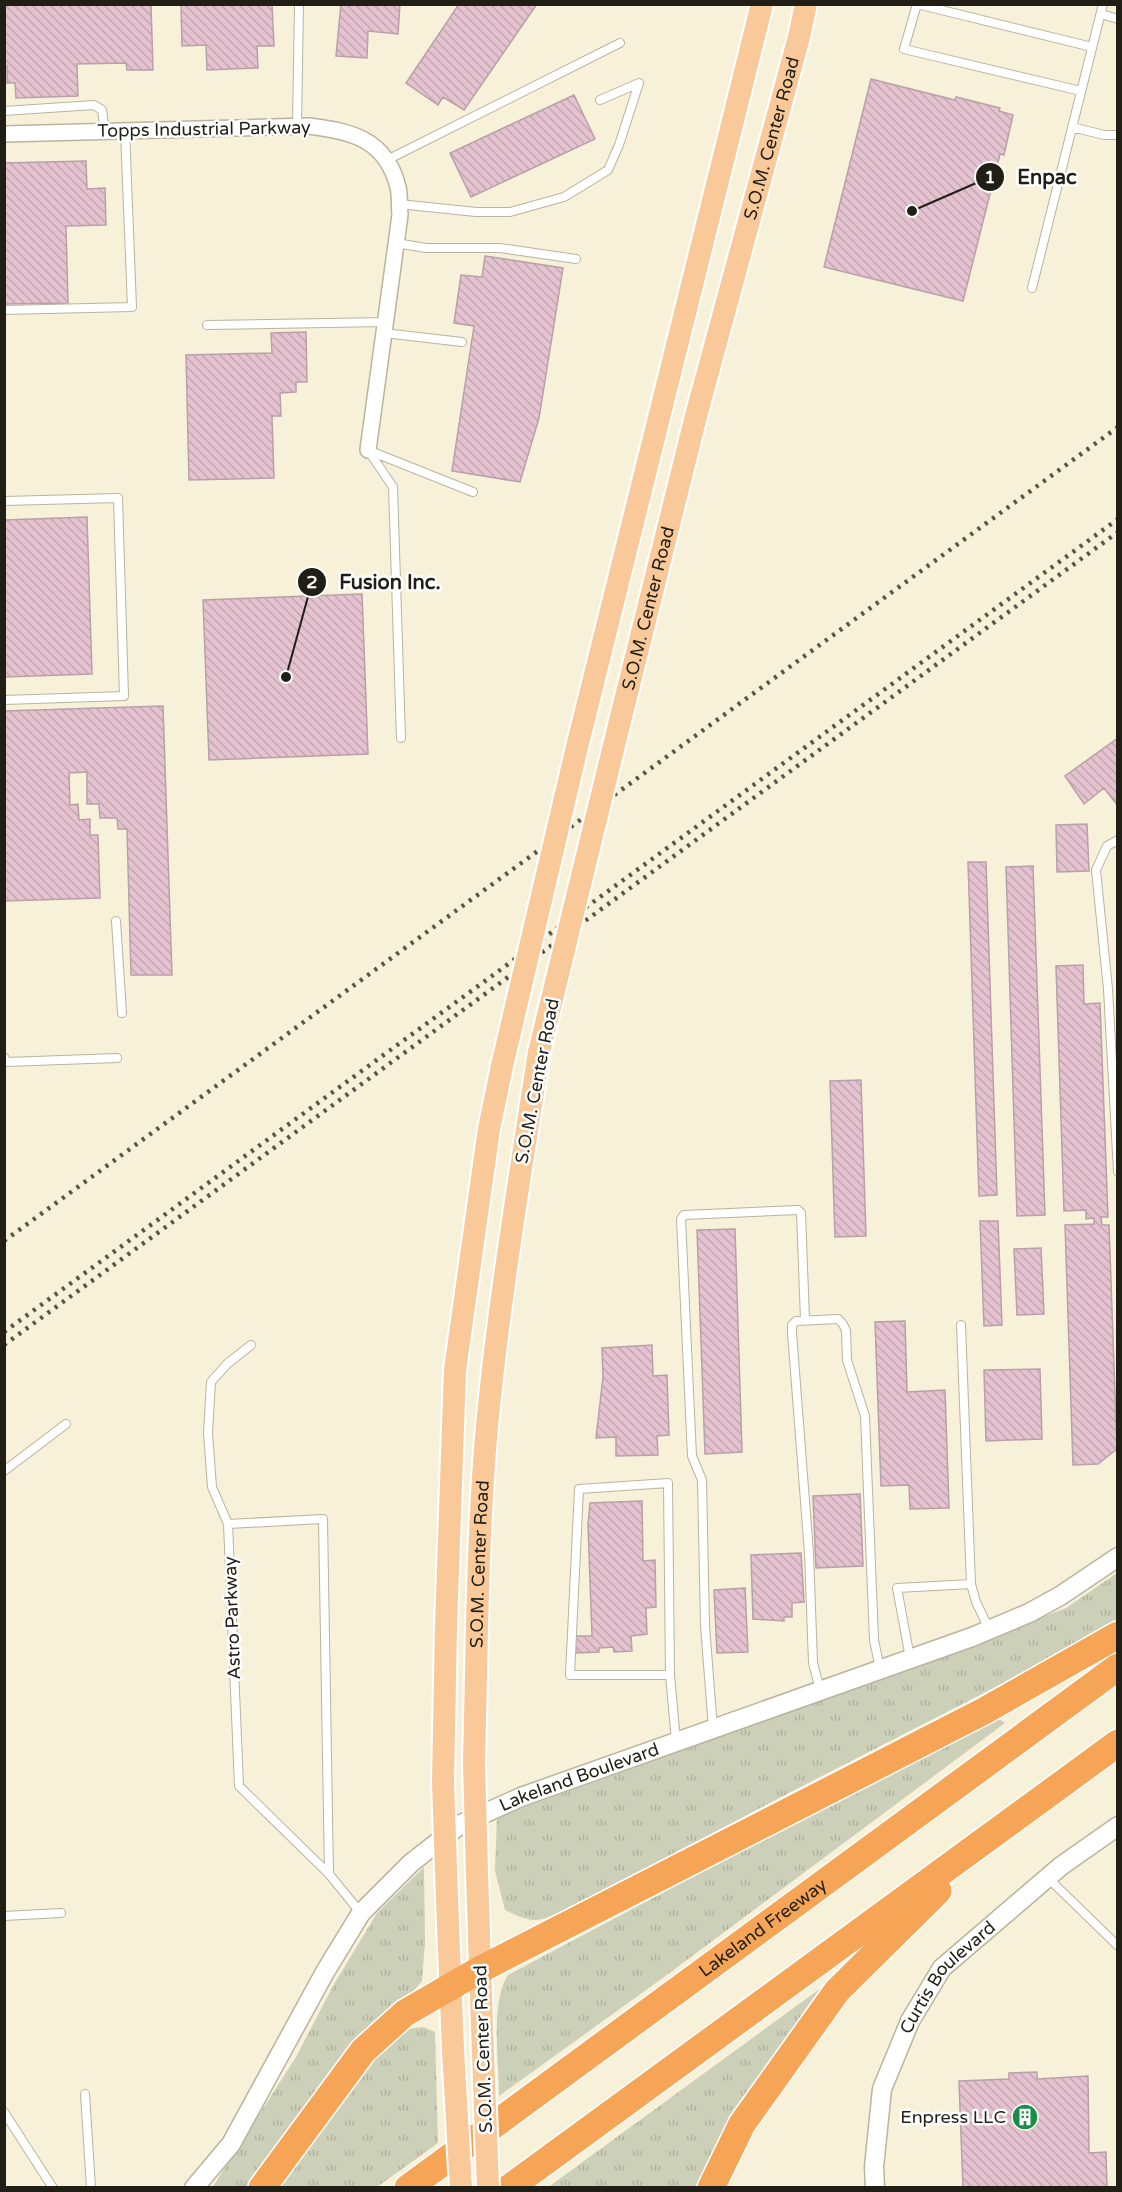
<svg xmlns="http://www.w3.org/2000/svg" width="1122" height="2192" viewBox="0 0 1122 2192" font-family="'Varela Round',sans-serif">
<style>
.grass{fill:url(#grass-tufts)}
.building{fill:url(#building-back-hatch);stroke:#b8a0a9;stroke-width:1.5}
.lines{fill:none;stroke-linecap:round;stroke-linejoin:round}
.service-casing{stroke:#bab49e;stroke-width:10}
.minor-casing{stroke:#bab49e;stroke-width:18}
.tertiary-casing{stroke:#bab49e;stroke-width:21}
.primary-casing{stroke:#fff;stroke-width:26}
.motorway-casing{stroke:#fff;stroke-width:30}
.service{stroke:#fff;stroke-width:8}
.minor{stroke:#fff;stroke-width:15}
.tertiary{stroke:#fff;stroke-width:18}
.primary{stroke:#fac99a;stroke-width:22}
.motorway{stroke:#f6a557;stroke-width:27}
.rail{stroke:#595649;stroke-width:4.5;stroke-dasharray:3 6;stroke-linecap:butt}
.primary-bridge-casing{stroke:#fff;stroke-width:26;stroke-linecap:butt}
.primary-bridge{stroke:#fac99a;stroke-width:22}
.labels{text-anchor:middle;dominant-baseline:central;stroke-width:5;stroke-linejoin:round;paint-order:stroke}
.street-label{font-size:18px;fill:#201e15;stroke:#fefefe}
.poi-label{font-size:18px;fill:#201e15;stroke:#fefefe;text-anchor:end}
.leader{fill:none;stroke:#201e15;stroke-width:2}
.callout-dot{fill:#201e15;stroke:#fefefe;stroke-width:2}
.mark-label{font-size:18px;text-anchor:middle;font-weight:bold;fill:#fff}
.callout-label{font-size:20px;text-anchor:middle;font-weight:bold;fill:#201e15;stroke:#fefefe;stroke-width:5;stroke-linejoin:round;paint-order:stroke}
</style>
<defs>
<pattern id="grass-tufts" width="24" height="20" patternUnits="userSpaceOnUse" patternTransform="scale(1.5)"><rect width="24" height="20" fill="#ccd0b9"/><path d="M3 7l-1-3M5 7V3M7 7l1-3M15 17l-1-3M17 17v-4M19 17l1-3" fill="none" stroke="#afb29e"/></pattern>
<pattern id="building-back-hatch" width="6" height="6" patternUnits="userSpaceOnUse" patternTransform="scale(1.5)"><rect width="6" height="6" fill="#e4c2cf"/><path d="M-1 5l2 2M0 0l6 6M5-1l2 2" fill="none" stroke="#c3a6b1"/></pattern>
</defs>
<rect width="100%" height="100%" fill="#f7f1da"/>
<path class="grass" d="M1117 1573V1620L1056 1656 785 1795 564 1911C536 1923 533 1923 505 1910L495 1871 497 1817 878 1680 1066 1608Z
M999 1719 1005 1723 664 1977 499 2096C499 2063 490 2002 508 1975L813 1813Z
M424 1867 425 1941 422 1981 402 2005 324 2082 248 2187 212 2188 296 2057 334 1984 377 1913Z
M847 1969 704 2187 547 2188Z
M423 2027 435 2032 438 2143 377 2187 276 2188 341 2090 407 2029Z"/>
<path class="building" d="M4 4H151L153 70H127L126 63 77 64 78 96 16 98 15 83H7V66H4Z
M181 4H272L274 46H257L258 68 207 70 206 45 182 46Z
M341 4H400L398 34 368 31 367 58 336 56Z
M459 4H537L464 110 443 97 438 105 406 83Z
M871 79 955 100 956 97 1000 108 999 111 1013 115 1004 155 1000 154 963 301 824 267Z
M574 95 595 139 471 197 450 153Z
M86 161 87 189 105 188 106 225 66 226 68 303 4 304V163Z
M485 256 563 268 539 418 520 482 452 471 474 326 454 323 461 275 482 277Z
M306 332 307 382H296V392L280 393 281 416H272L274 478 189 480 186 355 272 353 271 333Z
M87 517 92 674 4 677V520Z
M362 594 368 754 209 760 203 600Z
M163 706 172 975H131L127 829H118L117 818H100L99 804H87V772L69 773 70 805 78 804 79 820 90 819V835H98L100 898 4 901V711Z
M1118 738V806L1104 788 1084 804 1065 776Z
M1087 824 1089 871 1057 872 1056 825Z
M968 862H986L997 1195 979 1196Z
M1033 866 1045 1215 1017 1216 1006 867Z
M1083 965 1084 1004 1100 1003 1108 1217H1101L1102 1225H1109L1117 1449 1098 1464 1073 1465 1065 1225 1094 1224V1218L1086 1219V1210L1064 1211 1056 966Z
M861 1080 866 1236 835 1237 830 1081Z
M980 1221H998L1002 1325 984 1326Z
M735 1229 742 1452 705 1454 697 1230Z
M1041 1248 1044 1314 1017 1315 1014 1249Z
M905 1321 907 1392 945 1390 949 1508 910 1509 909 1485 881 1486 875 1322Z
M652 1345 653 1376 667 1375 669 1435 657 1436 658 1455 616 1456V1437L596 1438 603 1377 602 1348Z
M1040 1369 1042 1439 986 1441 984 1370Z
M860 1494 863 1566 816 1568 813 1496Z
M642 1501 643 1561 655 1560 656 1607 646 1608 647 1634 631 1636 632 1651 614 1652 613 1647 599 1648V1652L576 1653 575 1636H592L588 1525 590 1503Z
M801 1553 804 1602 792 1603V1617H784V1621L753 1619 751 1555Z
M745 1588 748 1652 717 1653 714 1590Z
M1037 2072V2079L1088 2076 1089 2153 1106 2152 1107 2188H963L959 2081 1009 2079V2073Z"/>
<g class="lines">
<defs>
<path id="service" d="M1101 14 1118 19
M1081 91 904 49 917 4 1092 47
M4 111 94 105 102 110 105 132
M297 126 299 4
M1072 127 1104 135H1118
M387 160 620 43
M399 204 476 212H510L564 197 608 170 619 145 639 83 600 100
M396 243 426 248H500L576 259
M1032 288 1103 4
M4 310 132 307 125 131
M207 325 386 322
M384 333 462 342
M368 450 393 487 401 738
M370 451 473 492
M4 501 118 498 124 696 4 700
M1118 840 1107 846 1096 870 1108 989 1118 1172
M116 921 122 1013
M4 1057 7 1062 117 1058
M961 1325 971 1584 976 1602 989 1629
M251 1345 227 1364 211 1382 208 1433 212 1487 228 1524 239 1786 329 1874
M4 1471 66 1424
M228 1524 323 1519 329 1874 360 1912
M910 1658 897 1588 971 1584
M670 1675H570L579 1489 668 1483 670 1675 676 1741
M820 1690 813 1663 809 1553 792 1333V1325L796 1321 838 1319 843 1324 846 1331 847 1360 865 1416 874 1640 880 1669
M713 1728 705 1626 702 1480 692 1456 681 1219 684 1215 798 1210 801 1213 805 1320
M1048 1878 1118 1946
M4 1916 61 1913
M85 2094 91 2188
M4 2112 53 2188"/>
<path id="minor" d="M4 134 309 126C351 131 386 139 398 187 400 195 399 206 400 215L368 450"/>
<g id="tertiary">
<path id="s1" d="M194 2188 231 2144 325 1972 361 1913 411 1863 461 1824 521 1797 972 1637 1029 1613 1060 1596 1118 1557"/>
<path id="s2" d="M875 2188 874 2167 882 2089 910 2021 942 1968 1061 1866 1118 1826"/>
</g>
<g id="primary">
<path id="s3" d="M621 717 696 416 799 37 806 4"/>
<path d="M577 747 762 4"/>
<path id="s4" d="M474 1762C477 1650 477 1537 487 1426 499 1300 520 1177 539 1052"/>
<path d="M443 1782 446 1625 455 1370 489 1129 502 1066"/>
<path d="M477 1873 482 2027"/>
<path d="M447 1899 453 2050"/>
</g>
<g id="motorway">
<path d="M262 2188 363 2051 405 2013 481 1969 984 1711 1118 1635"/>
<path id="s5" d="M408 2188 1118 1667"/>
<path d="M509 2188 1118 1743"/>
<path d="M711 2188 742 2124 837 1991 938 1891"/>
</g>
</defs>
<use href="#service" class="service-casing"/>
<use href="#minor" class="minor-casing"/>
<use href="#tertiary" class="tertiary-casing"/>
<use href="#primary" class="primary-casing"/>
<use href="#motorway" class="motorway-casing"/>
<use href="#service" class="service"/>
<use href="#minor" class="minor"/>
<use href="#tertiary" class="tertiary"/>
<use href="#primary" class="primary"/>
<use href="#motorway" class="motorway"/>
<path class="rail" d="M4 1241 1118 427
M4 1332 1118 519
M4 1345 1118 532"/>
<defs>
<path id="primary-bridge" d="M539 1052 621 717
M502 1066 577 747
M474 1762 477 1873
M443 1782 447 1899
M482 2027 488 2188
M453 2050 461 2188"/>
</defs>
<use href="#primary-bridge" class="primary-bridge-casing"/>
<use href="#primary-bridge" class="primary-bridge"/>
</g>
<defs>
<symbol id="building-disc" viewBox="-11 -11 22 22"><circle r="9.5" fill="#1a8e47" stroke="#fefefe"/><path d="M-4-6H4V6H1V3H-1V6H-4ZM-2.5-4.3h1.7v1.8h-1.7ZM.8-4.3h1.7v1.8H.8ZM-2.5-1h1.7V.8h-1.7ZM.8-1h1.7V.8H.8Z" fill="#fff"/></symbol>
</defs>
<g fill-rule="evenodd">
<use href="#building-disc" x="1010" y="2102" width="30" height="30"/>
</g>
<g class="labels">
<g class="street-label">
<text transform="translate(204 129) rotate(-1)">Topps Industrial Parkway</text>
<text stroke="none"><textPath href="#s3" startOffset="598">S.O.M. Center Road</textPath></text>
<text stroke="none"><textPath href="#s3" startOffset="112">S.O.M. Center Road</textPath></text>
<text transform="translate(537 1081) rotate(-79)">S.O.M. Center Road</text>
<text stroke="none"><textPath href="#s4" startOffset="198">S.O.M. Center Road</textPath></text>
<text transform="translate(232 1618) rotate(-92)">Astro Parkway</text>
<text stroke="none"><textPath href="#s1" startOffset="584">Lakeland Boulevard</textPath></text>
<text stroke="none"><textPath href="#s5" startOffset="440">Lakeland Freeway</textPath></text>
<text stroke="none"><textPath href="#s2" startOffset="231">Curtis Boulevard</textPath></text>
<text transform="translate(483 2049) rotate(-92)">S.O.M. Center Road</text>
</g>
<g class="poi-label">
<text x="1006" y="2117">Enpress LLC</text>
</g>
</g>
<path class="leader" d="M912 211L990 177M286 677L312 582"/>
<g class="callout-dot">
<circle cx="912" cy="211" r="6"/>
<circle cx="286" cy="677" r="6"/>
<circle cx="990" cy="177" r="15"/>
<circle cx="312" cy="582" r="15"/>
</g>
<g class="mark-label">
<text x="990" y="183">1</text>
<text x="312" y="588">2</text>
</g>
<g class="callout-label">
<text x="1047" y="184">Enpac</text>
<text x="390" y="589">Fusion Inc.</text>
</g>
<rect width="1122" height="2192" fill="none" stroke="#201e15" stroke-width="12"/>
</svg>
